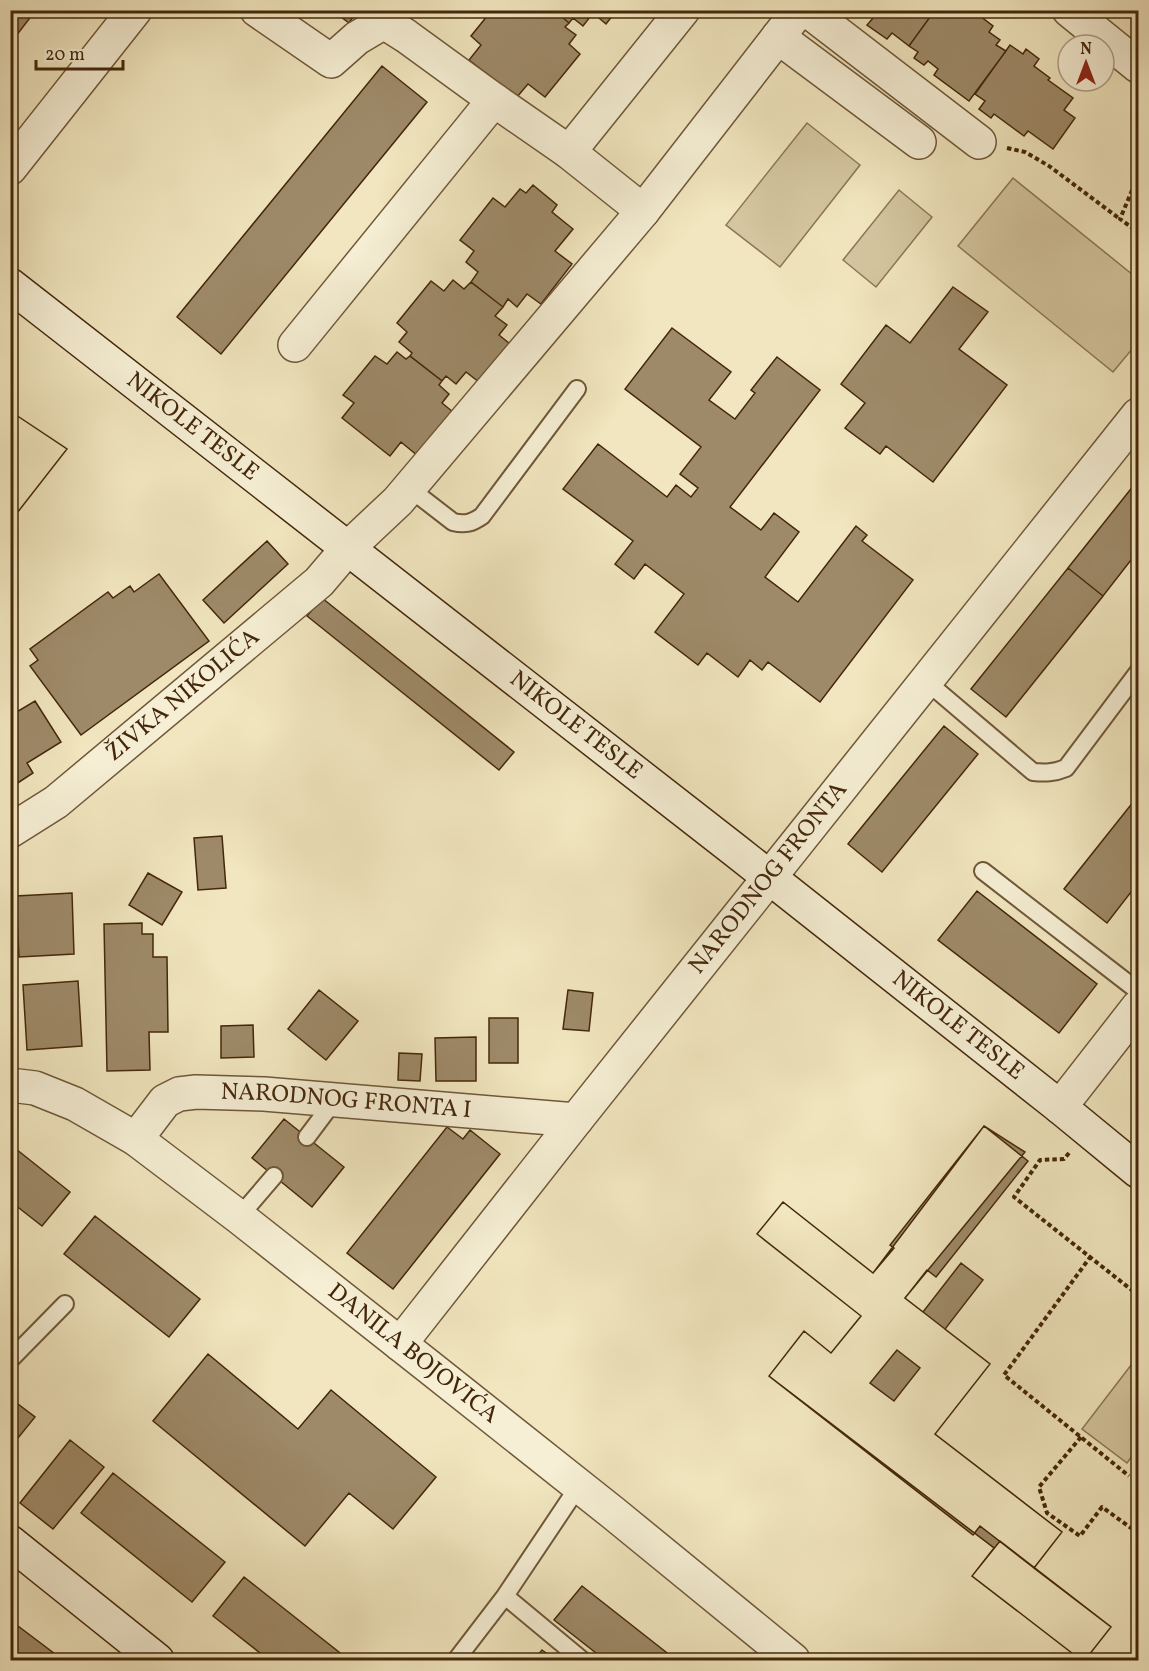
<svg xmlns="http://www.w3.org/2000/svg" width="1149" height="1671" viewBox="0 0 1149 1671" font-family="Vollkorn,serif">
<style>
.green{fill:#d4c6a0;stroke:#8c7656;stroke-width:1.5}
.building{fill:#9e8a69;stroke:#44270b;stroke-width:1.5;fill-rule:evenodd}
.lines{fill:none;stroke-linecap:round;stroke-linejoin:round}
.lane-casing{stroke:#6f5738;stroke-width:20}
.street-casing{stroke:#6f5738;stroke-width:36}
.secondary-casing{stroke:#44270b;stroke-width:36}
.path{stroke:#44270b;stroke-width:4;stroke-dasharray:4.5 3;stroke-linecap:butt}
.lane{stroke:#f6efd5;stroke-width:16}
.street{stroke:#f6efd5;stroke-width:33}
.secondary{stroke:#f6efd5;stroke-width:33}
.labels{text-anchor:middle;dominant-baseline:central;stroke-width:5;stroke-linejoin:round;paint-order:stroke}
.street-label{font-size:24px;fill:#44270b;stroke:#f6efd5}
</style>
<rect width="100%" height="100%" fill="#f1e6bf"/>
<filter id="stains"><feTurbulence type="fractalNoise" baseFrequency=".00333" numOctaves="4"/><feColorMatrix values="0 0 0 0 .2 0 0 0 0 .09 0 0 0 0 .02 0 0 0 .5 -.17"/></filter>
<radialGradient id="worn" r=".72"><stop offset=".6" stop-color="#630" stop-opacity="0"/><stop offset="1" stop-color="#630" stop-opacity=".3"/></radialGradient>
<path class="green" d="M807 123 860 165 780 267 726 225Z
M1013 178 1138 279V342L1113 372 958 246Z
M899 190 932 217 876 287 843 260Z
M1138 1356V1448L1127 1463 1082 1429Z"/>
<path class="building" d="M10 10H36L16 36 10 31Z
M332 10H358L349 23Z
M492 10H554L569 23 565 27 576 35 569 44 580 54 545 97 528 84 517 97 469 60 481 45 471 36Z
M554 10H617L606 24 593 13 583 26 573 18 569 23Z
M853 10H935L909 46 892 33 887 39 867 25 873 18 864 11 860 16Z
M935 10H972L993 26 989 32 1000 40 996 45 1006 51 969 101 934 75 938 69 928 61 924 65 914 58 918 52 909 46Z
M1010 45 1023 54 1026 49 1039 59 1034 66 1050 78 1048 80 1073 98 1064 110 1075 118 1053 149 1028 131 1024 136 994 114 991 118 979 109 985 101 975 94Z
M382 66 427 102 221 354 177 317Z
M533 185 557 205 552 212 573 229 555 251 572 264 541 304 527 294 517 307 508 299 503 307 471 282 478 272 466 262 474 251 460 240 493 198 505 207 520 189 526 193Z
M453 280 464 289 471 282 503 307 495 316 507 325 499 335 510 344 479 382 466 372 456 384 446 376 442 381 410 356 412 353 399 342 407 332 397 323 431 281 444 291Z
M953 287 988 312 959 349 1007 385 933 482 886 446 880 454 845 428 865 403 841 384 886 325 910 343Z
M672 328 731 372 709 400 735 419 755 393 751 390 777 357 820 390 730 507 761 530 774 513 799 532 765 577 798 602 856 526 867 535 862 541 913 580 820 702 768 662 762 670 750 660 738 677 707 653 698 665 655 632 684 594 645 564 634 579 615 564 633 541 563 489 598 444 667 497 676 485 691 497 698 488 680 474 701 447 625 389Z
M397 352 406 359 410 356 442 381 439 385 449 394 442 403 453 412 418 456 401 442 390 456 342 418 354 403 343 395 375 356 387 364Z
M10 411 67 449 10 522Z
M10 411 67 449 10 522Z
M1138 480V551L1103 596 1068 568Z
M267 541 288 564 224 623 203 600Z
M1068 568 1103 596 1006 717 971 689Z
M159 574 209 641 81 735 30 666 38 660 30 649 108 592 113 598 130 586 134 592Z
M322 598 514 752 499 770 307 616Z
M35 701 61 742 27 763 33 773 10 788V716Z
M944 726 978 754 882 872 848 844Z
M1138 796V883L1107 923 1064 889Z
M222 836 226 888 198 890 194 838Z
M148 873 182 892 162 925 129 905Z
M977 891 1097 984 1059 1033 938 940Z
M72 893 74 954 19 957 16 896Z
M142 923V934H153V957H167L168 1032H149L150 1070 107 1071 104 924Z
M78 981 82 1046 27 1050 23 985Z
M319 990 358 1021 326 1060 288 1029Z
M568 990 593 993 589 1031 563 1029Z
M489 1018H518V1063H489Z
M253 1025 254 1057 221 1058V1026Z
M476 1037V1081H436L435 1038Z
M399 1053 422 1054 420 1081 398 1080Z
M284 1119 344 1167 312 1207 252 1158Z
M984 1126 1028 1161 936 1277 927 1270 905 1298 923 1312 961 1263 983 1280 945 1329 990 1364 935 1434 1062 1532 1034 1568 980 1526 973 1535 769 1376 804 1331 831 1353 861 1316 757 1234 783 1202 873 1273 894 1248 890 1245ZM897 1350 920 1368 894 1401 870 1383Z
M984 1126 1025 1152 905 1298 990 1364 935 1434 1062 1532 1034 1568 1111 1627 1085 1660H1081L972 1576 994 1548 769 1376 804 1331 831 1353 861 1316 757 1234 783 1202 873 1273Z
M447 1127 463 1139 470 1130 500 1154 393 1289 347 1253Z
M16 1149 70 1192 42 1226 10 1201V1156Z
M95 1216 200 1299 169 1337 64 1254Z
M208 1354 298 1429 331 1390 436 1477 393 1529 349 1493 305 1546 153 1421Z
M10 1398 35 1417 10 1448Z
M70 1440 104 1467 53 1529 20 1503Z
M113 1473 225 1562 192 1602 81 1513Z
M1000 1541 1111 1627 1085 1660H1081L972 1576Z
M244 1577 349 1660H269L213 1616Z
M582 1586 676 1660H605L554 1620Z
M10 1620 63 1660H10Z
M542 1650 556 1660H534Z"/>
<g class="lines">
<defs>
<path id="lane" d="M409 488 453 522C465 525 472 523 482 516L577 389
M926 681 1033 772C1045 773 1054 773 1066 768L1138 672
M983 871 1138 991
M307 1137 334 1101
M239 1217 274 1176
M10 1360 65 1304
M505 1596 582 1660
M456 1660 505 1596 578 1487"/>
<g id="street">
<path d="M257 10 331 61 357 38 384 22 406 36 494 100 569 152 643 211"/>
<path d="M807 10 979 142"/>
<path d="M1069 10 1138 66"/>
<path d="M778 37 919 142"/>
<path d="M569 152 683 10"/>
<path d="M10 168 135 10"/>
<path d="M295 345 494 100"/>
<path id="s1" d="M10 831 56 802 319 582 348 548 398 501 643 211 799 10"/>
<path id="s2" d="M10 1085 35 1088 75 1104 136 1139 239 1217 428 1366 612 1512 793 1660"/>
<path d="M1060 1107 1138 1007"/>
<path id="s3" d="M136 1139 165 1101 179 1094 196 1092 264 1094 576 1120"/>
<path id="s4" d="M400 1344 576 1120 1138 415"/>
</g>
<g id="secondary">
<path id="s5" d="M10 285 736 851 1060 1107 1138 1171"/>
<path d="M10 1542 157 1660"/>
</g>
</defs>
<use href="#lane" class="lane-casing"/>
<use href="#street" class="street-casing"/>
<use href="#secondary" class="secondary-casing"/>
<path class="path" d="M1007 148 1025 152 1049 166 1120 219
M1138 176 1120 219 1138 232
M1069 1153 1064 1159 1040 1160 1014 1197 1138 1295
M1091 1256 1004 1375 1129 1476
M1081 1437 1039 1487 1047 1513 1080 1536 1102 1507 1138 1533"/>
<use href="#lane" class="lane"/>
<use href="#street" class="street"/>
<use href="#secondary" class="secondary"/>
</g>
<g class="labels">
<g class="street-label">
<text stroke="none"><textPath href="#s5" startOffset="231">NIKOLE TESLE</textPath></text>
<text stroke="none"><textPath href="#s1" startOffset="220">ŽIVKA NIKOLIĆA</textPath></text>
<text stroke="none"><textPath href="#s5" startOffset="717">NIKOLE TESLE</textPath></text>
<text stroke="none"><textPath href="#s4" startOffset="594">NARODNOG FRONTA</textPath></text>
<text stroke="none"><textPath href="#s5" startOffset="1203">NIKOLE TESLE</textPath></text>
<text stroke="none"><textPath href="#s3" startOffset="231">NARODNOG FRONTA I</textPath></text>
<text stroke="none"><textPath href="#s2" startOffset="489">DANILA BOJOVIĆA</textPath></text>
</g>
</g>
<rect width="1149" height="1671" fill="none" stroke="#f1e6bf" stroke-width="36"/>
<rect x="12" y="12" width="1125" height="1647" fill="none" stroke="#44270b" stroke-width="3"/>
<rect x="18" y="18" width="1113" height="1635" fill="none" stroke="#44270b" stroke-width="1.5"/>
<g transform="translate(1086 63)"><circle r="28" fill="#f6efd5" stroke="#af9f84" stroke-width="1.5"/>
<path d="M0-4.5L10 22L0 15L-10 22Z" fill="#8f2418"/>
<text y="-9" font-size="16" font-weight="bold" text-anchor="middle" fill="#44270b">N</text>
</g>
<path d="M36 60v9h87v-9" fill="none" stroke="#44270b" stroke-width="3"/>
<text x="45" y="60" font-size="18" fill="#44270b" stroke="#f6efd5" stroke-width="4.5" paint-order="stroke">20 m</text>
<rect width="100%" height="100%" filter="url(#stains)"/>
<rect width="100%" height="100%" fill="url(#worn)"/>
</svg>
